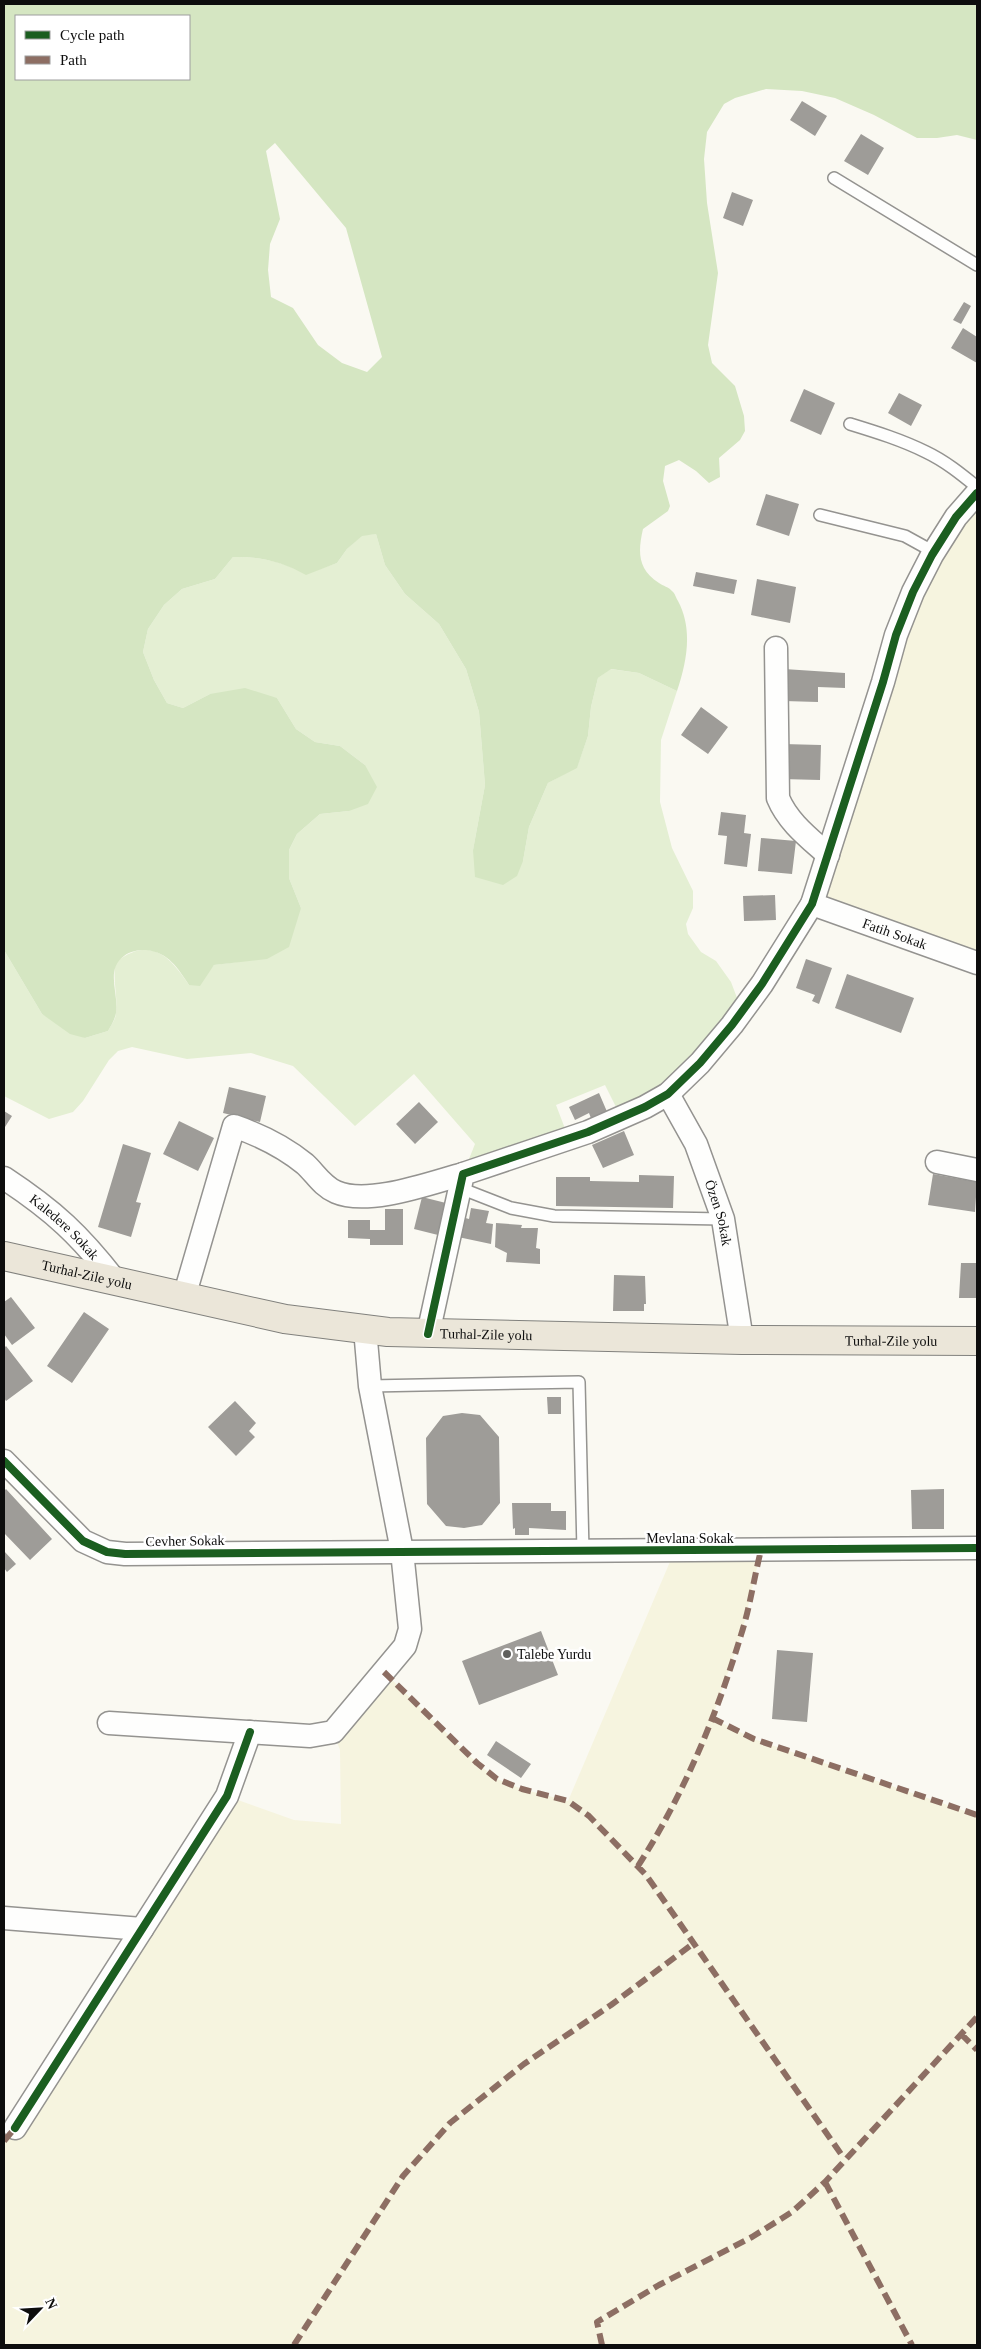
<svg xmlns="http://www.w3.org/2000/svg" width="981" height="2349" viewBox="0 0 981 2349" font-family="Georgia,serif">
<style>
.farmland{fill:#f6f4df}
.green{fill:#e4efd3}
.forest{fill:#d5e6c2;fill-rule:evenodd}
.building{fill:#9e9c98}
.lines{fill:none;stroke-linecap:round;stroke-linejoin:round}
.service-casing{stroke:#949390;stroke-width:14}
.minor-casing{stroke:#949390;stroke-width:25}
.primary-casing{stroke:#81817d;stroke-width:30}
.service{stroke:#fefefd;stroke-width:11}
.minor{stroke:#fefefd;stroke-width:22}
.primary{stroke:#ebe6d9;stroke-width:28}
.quiet{stroke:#8d6e63;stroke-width:6;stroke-dasharray:12 6;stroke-linecap:butt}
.cycleway-casing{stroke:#fff;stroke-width:11}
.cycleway{stroke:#1b5e20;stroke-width:8}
.poi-dot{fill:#60605d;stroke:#fff;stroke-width:2}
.labels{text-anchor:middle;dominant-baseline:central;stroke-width:5;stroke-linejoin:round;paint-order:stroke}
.street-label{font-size:14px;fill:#0d0d0d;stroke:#fff}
.poi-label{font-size:14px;fill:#0d0d0d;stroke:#fff;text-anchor:start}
</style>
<rect width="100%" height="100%" fill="#faf9f2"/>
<path class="farmland" d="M977 493V963L812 904 896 635Z
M675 1550H761L742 1633 712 1718 754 1739 977 1815V2345H4V2141L15 2128 227 1796 294 1820 341 1824 340 1750 333 1732 384 1672 477 1763 497 1779 522 1789 568 1801Z"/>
<path class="green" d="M376 534 385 565 405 594 439 624 466 669 479 712 485 785 473 850 523 861 529 827 548 783 577 767 588 736 591 707 598 678 610 669 639 673 677 691 661 740 660 802 672 848 693 891V908L686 924 688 934 701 952 716 961 731 982 742 1011 732 1025 622 1119 605 1085 556 1105 569 1139 463 1174 475 1144 414 1074 355 1126 293 1066 251 1053 187 1059 132 1047 118 1051 109 1060 83 1101 73 1112 49 1119 4 1096V950L42 1014 85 1038 108 1031C111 1025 116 1019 116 1013 118 995 112 979 116 962 150 936 169 955 189 985L205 976 214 965 237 962 301 908 289 878V850L297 834 320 814 349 811 365 765 340 746 315 742 296 729 277 698 210 694 183 708 167 703 154 680 143 652 148 629 164 605 182 589 215 579 233 557C259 556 283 562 306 574L337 563 347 549 362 535Z"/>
<path class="forest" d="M4 4H977V140L957 135 937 138H917L874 115 835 98 802 91 766 89 735 98 724 104 707 132 704 159 707 203 718 273 708 345 712 363 735 386 744 416 745 431 740 440 719 458 720 477 709 483 696 471 679 460 665 466 663 481 670 506 668 511 643 529C638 551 637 569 659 583 663 586 669 587 672 591 675 593 676 598 678 601 693 629 687 661 677 691L639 673 611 669 598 678 591 707 588 736 577 768 548 783 529 827 523 861 517 876 503 885 475 877 473 850 485 785 479 712 466 669 439 624 405 594 385 565 376 534 362 536 347 549 337 563 306 575C283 562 259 556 233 557L215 579 182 589 164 605 148 629 143 652 154 680 167 703 183 708 210 694 245 688 277 698 296 729 315 742 340 746 365 765 377 787 368 804 349 811 320 814 297 834 289 850V878L301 908 289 947 267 959 214 965 200 986 189 985C178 968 168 952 146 950 138 950 130 951 124 956 105 970 119 993 116 1013 115 1019 111 1026 108 1031L85 1038 70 1034 42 1014 4 950ZM16 16H189V79H16ZM275 143 346 228 382 357 367 372 342 363 318 345 293 308 271 297 268 270 270 244 280 219 266 151Z"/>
<path class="building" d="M802 101 827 116 815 136 790 120Z
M861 134 884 148 868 175 844 161Z
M732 192 753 200 743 226 723 218Z
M964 302 971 306 961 324 953 320Z
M963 328 977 337V363L951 348Z
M804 389 835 403 821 435 790 421Z
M899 393 922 405 911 426 888 413Z
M766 494 799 504 789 536 756 525Z
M696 572 737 580 734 594 693 586Z
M757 579 796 587 790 623 751 615Z
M784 669 845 673V688L818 687V702L784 701Z
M701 707 728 727 708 754 681 735Z
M783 744 821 745 820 780 782 779Z
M721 812 746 815 744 833 751 834 747 867 724 864 727 836 718 835Z
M761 838 796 841 792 874 758 871Z
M775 895 776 920 744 921 743 896Z
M806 959 832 968 819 1004 812 1001 815 995 796 988Z
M847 974 914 998 901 1033 835 1008Z
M229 1087 266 1096 260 1122 223 1113Z
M599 1093 608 1114 592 1121 589 1113 575 1120 569 1107Z
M419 1102 438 1122 415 1144 396 1124Z
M4 1111 12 1116 5 1127 4 1126Z
M179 1121 214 1138 198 1171 163 1154Z
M624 1131 634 1155 603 1168 592 1145Z
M123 1144 151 1153 136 1202 141 1203 131 1237 98 1227Z
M933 1174 977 1182 975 1212 928 1205Z
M639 1175 674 1176 673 1208 556 1206V1177H590V1181L639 1182Z
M422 1197 446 1203 438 1235 414 1229Z
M471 1208 489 1211 486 1223 493 1224 491 1244 458 1237 462 1217 469 1219Z
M385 1209H403V1245H370V1239L348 1238V1220H370V1230H385Z
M496 1223 522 1225 521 1228H538L536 1248 540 1249V1264L506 1262 507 1253 495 1247Z
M961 1263H977V1298H959Z
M614 1275 645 1276 646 1304H644V1311H613Z
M11 1297 35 1328 12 1345 4 1334V1302Z
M84 1312 109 1329 72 1383 47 1366Z
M6 1346 33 1381 6 1401 4 1398V1348Z
M547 1397H561V1414H548Z
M235 1401 256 1423 249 1431 255 1437 236 1456 208 1427Z
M462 1413 480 1415 499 1437 500 1503 482 1525 464 1528 446 1526 427 1504 426 1438 443 1416Z
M6 1489 52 1539 30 1560 4 1533V1491Z
M944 1489V1529H912L911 1490Z
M512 1503H551V1511H566V1530L529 1528V1535H515V1528L513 1529Z
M4 1551 16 1564 7 1572 4 1568Z
M541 1631 558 1675 479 1705 462 1661Z
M777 1650 813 1653 807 1722 772 1719Z
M496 1741 531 1764 521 1778 487 1755Z"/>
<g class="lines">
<defs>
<path id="service" d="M834 178 977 265
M850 424C876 432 902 440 926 452 945 461 961 474 977 487
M820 515 905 536 934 552
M460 1188 511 1208 554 1216 723 1219
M370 1386 579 1382 583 1551"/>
<g id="minor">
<path d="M776 648 778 798C788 822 808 837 828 855"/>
<path id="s1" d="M812 904 977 963"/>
<path id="s2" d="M668 1094 696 1144 723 1219 742 1340"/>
<path d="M937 1162 977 1170"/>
<path id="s3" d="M4 1178C54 1211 80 1235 117 1283"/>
<path d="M184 1297 234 1126C260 1135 283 1146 305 1164 315 1173 322 1186 336 1192 368 1206 430 1183 463 1174"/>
<path d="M428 1334 463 1174 588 1132 645 1107 668 1094 700 1063 732 1025 762 984 812 904 883 682 896 635 913 592 932 555 956 517 977 493"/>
<path d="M4 1461 83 1541 107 1552 125 1554 977 1548"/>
<path d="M109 1723 310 1736 333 1732 405 1646 410 1629 402 1551 370 1386 365 1329"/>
<path d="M4 1918 142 1929"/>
<path d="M15 2128 227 1796 250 1732"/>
</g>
<g id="primary">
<path id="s4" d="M4 1256 285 1319 388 1332 742 1340 977 1341"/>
</g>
</defs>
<use href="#service" class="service-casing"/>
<use href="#minor" class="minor-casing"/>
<use href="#primary" class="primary-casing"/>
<use href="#service" class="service"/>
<use href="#minor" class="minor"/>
<use href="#primary" class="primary"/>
<path class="quiet" d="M384 1672 477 1763 497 1779 522 1789 568 1801 589 1816 646 1875 841 2154
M712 1718 754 1739 977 1815
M638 1866C683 1796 717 1715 741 1635 750 1607 754 1578 761 1550
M961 2034 977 2050
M4 2141 15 2128
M825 2182 912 2345
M294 2345 403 2176 450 2123 524 2064 611 2005 694 1943
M602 2345 597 2322 659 2285 752 2237 792 2212 825 2182 977 2017"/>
<defs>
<path id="cycleway" d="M428 1334 463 1174 588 1132 645 1107 668 1094 700 1063 732 1025 762 984 812 904 883 682 896 635 913 592 932 555 956 517 977 493
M4 1461 83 1541 107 1552 125 1554 977 1548
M15 2128 227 1796 250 1732"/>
</defs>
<use href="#cycleway" class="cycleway-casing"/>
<use href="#cycleway" class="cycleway"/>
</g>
<circle class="poi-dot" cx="507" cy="1654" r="5"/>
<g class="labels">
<g class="street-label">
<text stroke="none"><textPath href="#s1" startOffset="88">Fatih Sokak</textPath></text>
<text stroke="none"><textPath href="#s2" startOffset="130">Özen Sokak</textPath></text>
<text stroke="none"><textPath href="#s3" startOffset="78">Kaledere Sokak</textPath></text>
<text stroke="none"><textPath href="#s4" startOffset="85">Turhal-Zile yolu</textPath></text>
<text stroke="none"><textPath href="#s4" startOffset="490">Turhal-Zile yolu</textPath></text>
<text stroke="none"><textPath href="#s4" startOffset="895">Turhal-Zile yolu</textPath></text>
<text x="690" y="1538">Mevlana Sokak</text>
<text transform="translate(185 1541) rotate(-1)">Cevher Sokak</text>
</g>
<g class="poi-label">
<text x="517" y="1654">Talebe Yurdu</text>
</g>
</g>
<rect width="981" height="2349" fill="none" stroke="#0d0d0d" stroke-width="10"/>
<rect x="15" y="15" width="175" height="65" fill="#ffffff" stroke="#9e9e9e"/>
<rect x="25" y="31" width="25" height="8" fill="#1b5e20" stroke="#9e9e9e"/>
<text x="60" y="40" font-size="15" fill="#0d0d0d">Cycle path</text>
<rect x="25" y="56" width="25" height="8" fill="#8d6e63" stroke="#9e9e9e"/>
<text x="60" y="65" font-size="15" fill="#0d0d0d">Path</text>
<g transform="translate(40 2309) rotate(65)" stroke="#ffffff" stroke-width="4" paint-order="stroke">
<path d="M0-4L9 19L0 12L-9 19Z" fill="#0d0d0d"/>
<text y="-8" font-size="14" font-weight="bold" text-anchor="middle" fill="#0d0d0d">N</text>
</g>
</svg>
